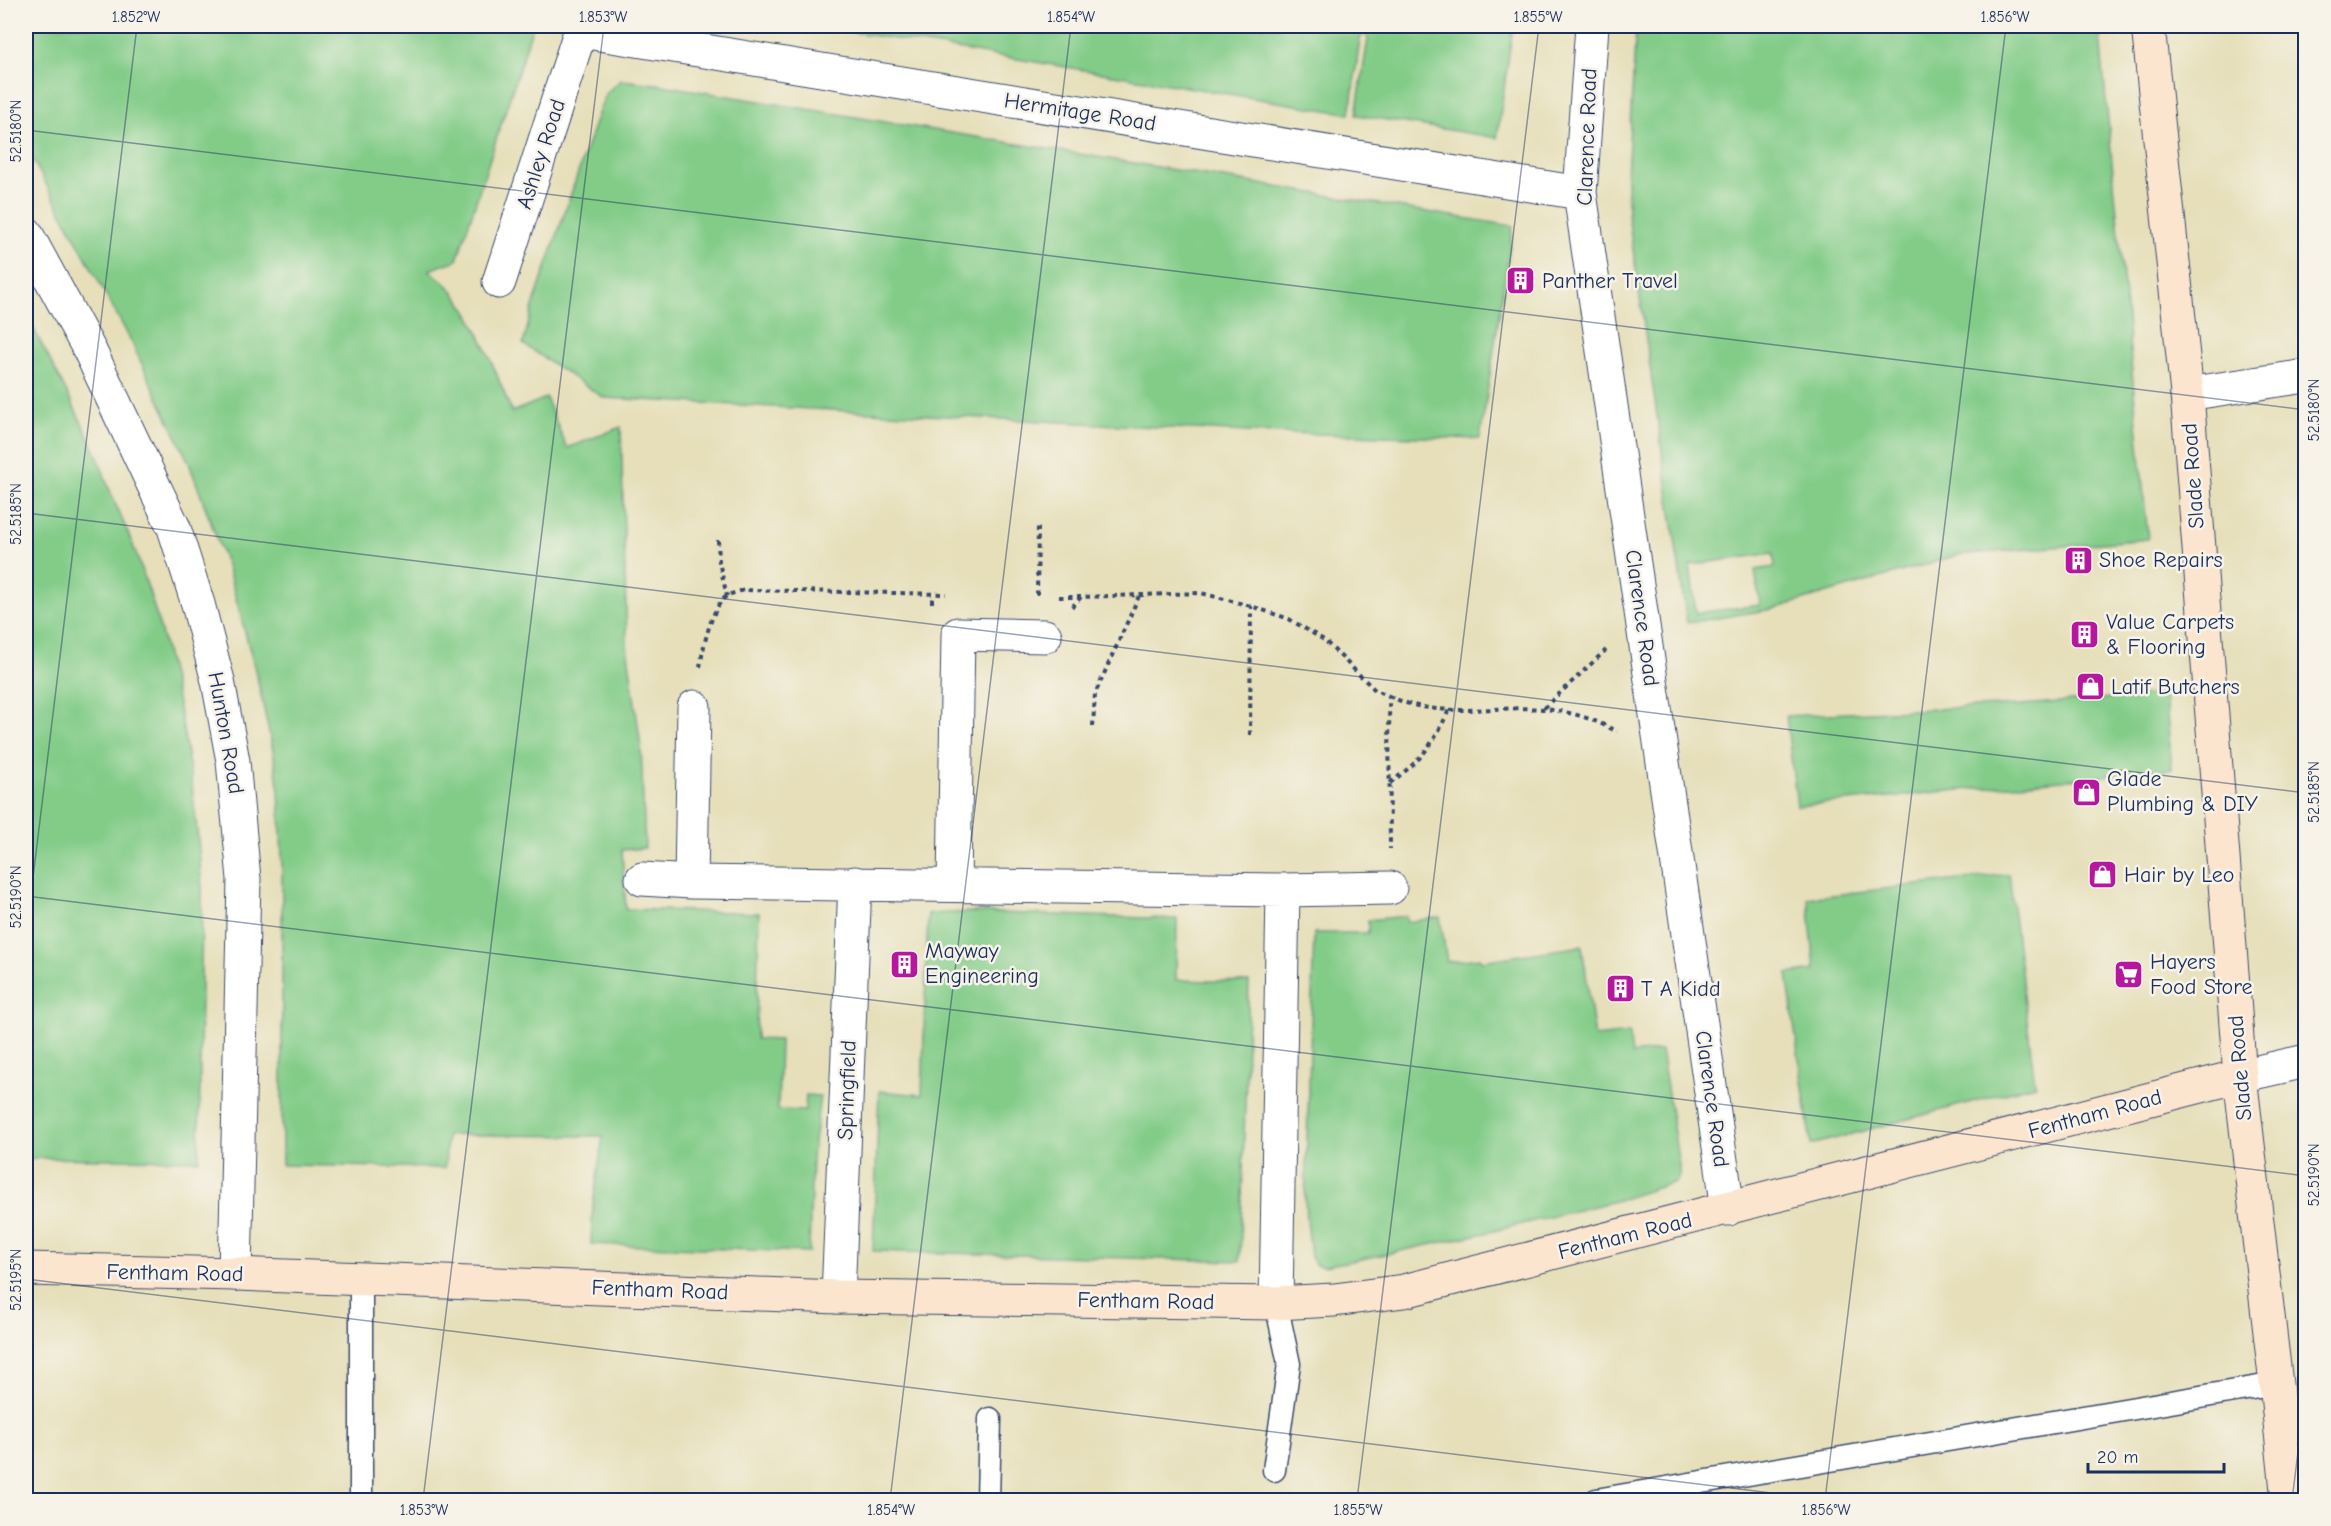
<svg xmlns="http://www.w3.org/2000/svg" width="2331" height="1526" viewBox="0 0 2331 1526" font-family="'Comic Neue',sans-serif">
<style>
.green{fill:#82cc88;stroke:#4e7e73;stroke-width:1.5;fill-rule:evenodd}
.lines{fill:none;stroke-linecap:round;stroke-linejoin:round}
.lane-casing{stroke:#39496c;stroke-width:25}
.street-casing{stroke:#39496c;stroke-width:35}
.secondary-casing{stroke:#39496c;stroke-width:35}
.path{stroke:#39496c;stroke-width:4;stroke-dasharray:4.5 4.5;stroke-linecap:butt}
.lane{stroke:#fff;stroke-width:22}
.street{stroke:#fff;stroke-width:33}
.secondary{stroke:#fbe5cf;stroke-width:33}
.ticks{fill:none;stroke:#1b2f5e;stroke-width:1.5;stroke-opacity:0.45}
.labels{text-anchor:middle;dominant-baseline:central;stroke-width:5;stroke-linejoin:round;paint-order:stroke}
.street-label{font-size:22px;fill:#1b2f5e;stroke:#f7f3e8}
.poi-label{font-size:22px;fill:#1b2f5e;stroke:#f7f3e8;text-anchor:start}
.neatline{fill:none;stroke:#1b2f5e;stroke-width:2}
.ticks-label{font-size:15px;text-anchor:middle;fill:#1b2f5e}
</style>
<rect width="100%" height="100%" fill="#f7f3e8"/>
<filter id="ink" filterUnits="userSpaceOnUse"><feTurbulence type="fractalNoise" baseFrequency=".0167" numOctaves="2"/><feDisplacementMap in="SourceGraphic" scale="12" xChannelSelector="R" yChannelSelector="G"/><feConvolveMatrix kernelMatrix="1 2 1 2 8 2 1 2 1" color-interpolation-filters="sRGB"/></filter>
<filter id="wash" filterUnits="userSpaceOnUse"><feTurbulence type="fractalNoise" baseFrequency=".008" numOctaves="4" result="noise"/><feDisplacementMap in="SourceGraphic" scale="24" xChannelSelector="R" yChannelSelector="G"/><feGaussianBlur stdDeviation="1.35" result="paint"/><feColorMatrix in="noise" values="0 0 0 0 0 0 0 0 0 0 0 0 0 0 0 0 0 1.4 0 .05"/><feComposite in="paint" operator="in"/></filter>
<g filter="url(#wash)">
<rect width="100%" height="100%" fill="#e6dfba"/>
<path class="green" d="M26 26H533L457 260 429 270C436 276 444 281 450 288 479 321 495 373 512 412L546 398 567 448 621 427 627 645 641 747 645 848 622 850 626 909 759 913 756 1039 780 1040 778 1110 805 1111 806 1095 820 1096 812 1158 809 1252 591 1244 593 1204 603 1136 447 1135 445 1168 282 1165V859L279 791 273 751 257 677 228 569 189 463 130 339 26 147Z
M817 26H1513L1497 138 1356 115 1368 39 1365 33 1360 38 1350 114Z
M1636 26H2099L2148 539 1958 555 1773 609 1687 623 1628 215 1627 175ZM1773 553 1775 567 1755 570 1760 605 1696 613 1690 565Z
M621 80 656 84 1513 226 1480 439 1249 432 604 398 523 344 534 303 600 108 607 92Z
M26 315C50 360 75 406 96 453 102 467 106 482 112 496 122 519 133 543 141 567 177 670 195 781 202 889L199 1160 26 1158Z
M2165 694 2172 769 1797 806 1786 716 2020 705Z
M2009 874 2035 1085 1811 1145 1787 974 1815 970 1808 898Z
M973 912 1177 919 1176 980 1249 982 1240 1261 873 1251 879 1091 922 1095 928 914Z
M1406 916 1407 922 1440 917 1447 962 1479 958 1482 961 1582 946 1595 1037 1629 1033 1632 1054 1661 1050 1679 1165V1176L1676 1182 1619 1200 1485 1233 1367 1258 1324 1266 1316 1265 1311 1257 1305 1201 1314 933H1368V920Z"/>
</g>
<g filter="url(#ink)">
<g class="lines">
<defs>
<path id="lane" d="M1274 1470 1289 1364 1276 1303
M361 1500V1279
M988 1500 990 1419
M1596 1500 2276 1384"/>
<path id="street" d="M1592 26 1580 193 1728 1209
M581 31 1580 193
M26 233 90 351 174 528 198 604 218 681 233 761 244 879 235 1274
M499 282 582 26
M2187 394 2306 376
M642 879 691 882 1283 890 1390 888
M691 882 694 707
M954 885 958 634 1045 636
M2240 1076 2306 1061
M838 1297 855 883
M1276 1303 1283 890"/>
<path id="secondary" d="M2148 26 2187 394 2240 1076 2276 1384 2288 1500
M26 1269 235 1274 838 1297 1276 1303 1334 1300 1404 1291 2240 1076"/>
</defs>
<use href="#lane" class="lane-casing"/>
<use href="#street" class="street-casing"/>
<use href="#secondary" class="secondary-casing"/>
<path class="path" d="M718 540 719 562 727 596
M1037 595 1038 527
M1059 597H1081
M932 603V594
M1072 607 1081 597 1201 593 1251 606 1289 619 1324 640 1375 690 1389 696 1390 849
M700 667C703 649 711 606 727 596 732 593 740 591 745 590L946 594
M1389 696C1437 720 1492 705 1543 709 1569 711 1595 719 1617 732
M1544 708 1606 650
M1093 726 1095 694 1139 596
M1250 735 1251 606
M1390 783C1423 758 1431 748 1449 710"/>
<use href="#lane" class="lane"/>
<use href="#street" class="street"/>
<use href="#secondary" class="secondary"/>
</g>
</g>
<path class="ticks" d="M2289 26 2306 28M26 130 2306 410M26 513 2306 793M26 896 2306 1176M26 935 137 26M26 1279 1828 1500M423 1500 604 26M890 1500 1071 26M1357 1500 1539 26M1825 1500 2006 26M2292 1500 2306 1388"/>
<defs>
<symbol id="building-square" viewBox="-11 -11 22 22"><rect x="-9" y="-9" width="18" height="18" rx="4" fill="#b5179e" stroke="#f7f3e8"/><path d="M-4-6H4V6H1V3H-1V6H-4ZM-2.5-4.3h1.7v1.8h-1.7ZM.8-4.3h1.7v1.8H.8ZM-2.5-1h1.7V.8h-1.7ZM.8-1h1.7V.8H.8Z" fill="#fff"/></symbol>
<symbol id="shop-square" viewBox="-11 -11 22 22"><rect x="-9" y="-9" width="18" height="18" rx="4" fill="#b5179e" stroke="#f7f3e8"/><path d="M-5-2.5h2.3a2.7 3.5 0 0 1 5.4 0H5L5.5 6h-11ZM-1.5-2.5h3a1.5 2.3 0 0 0-3 0Z" fill="#fff"/></symbol>
<symbol id="supermarket-square" viewBox="-11 -11 22 22"><rect x="-9" y="-9" width="18" height="18" rx="4" fill="#b5179e" stroke="#f7f3e8"/><path d="M-6-5.5h2.5l.6 2H6L4.5 2H-2.5L-4.4-4H-6ZM-1.5 3.2a1.3 1.3 0 1 0 .1 0ZM3 3.2a1.3 1.3 0 1 0 .1 0Z" fill="#fff"/></symbol>
</defs>
<g fill-rule="evenodd">
<use href="#building-square" x="1504" y="264" width="33" height="33"/>
<use href="#building-square" x="2062" y="544" width="33" height="33"/>
<use href="#building-square" x="2068" y="618" width="33" height="33"/>
<use href="#shop-square" x="2074" y="670" width="33" height="33"/>
<use href="#shop-square" x="2070" y="776" width="33" height="33"/>
<use href="#shop-square" x="2086" y="858" width="33" height="33"/>
<use href="#building-square" x="888" y="948" width="33" height="33"/>
<use href="#supermarket-square" x="2112" y="958" width="33" height="33"/>
<use href="#building-square" x="1604" y="972" width="33" height="33"/>
</g>
<g class="labels">
<g class="street-label">
<text transform="translate(1080 112) rotate(9)">Hermitage Road</text>
<text transform="translate(1587 137) rotate(-88)">Clarence Road</text>
<text transform="translate(541 154) rotate(-72)">Ashley Road</text>
<text transform="translate(2193 476) rotate(-94)">Slade Road</text>
<text transform="translate(1642 618) rotate(82)">Clarence Road</text>
<text transform="translate(226 733) rotate(80)">Hunton Road</text>
<text transform="translate(2240 1068) rotate(-95)">Slade Road</text>
<text transform="translate(847 1090) rotate(-88)">Springfield</text>
<text transform="translate(1712 1099) rotate(82)">Clarence Road</text>
<text transform="translate(2095 1114) rotate(-15)">Fentham Road</text>
<text transform="translate(1625 1236) rotate(-14)">Fentham Road</text>
<text transform="translate(175 1273) rotate(1)">Fentham Road</text>
<text transform="translate(660 1290) rotate(2)">Fentham Road</text>
<text transform="translate(1146 1301) rotate(1)">Fentham Road</text>
</g>
<g class="poi-label">
<text x="1542" y="281">Panther Travel</text>
<text x="2099" y="560">Shoe Repairs</text>
<text x="2106" y="622">Value Carpets<tspan x="2106" dy="25">&amp; Flooring</tspan></text>
<text x="2111" y="687">Latif Butchers</text>
<text x="2107" y="779">Glade<tspan x="2107" dy="25">Plumbing &amp; DIY</tspan></text>
<text x="2124" y="875">Hair by Leo</text>
<text x="925" y="951">Mayway<tspan x="925" dy="25">Engineering</tspan></text>
<text x="2150" y="962">Hayers<tspan x="2150" dy="25">Food Store</tspan></text>
<text x="1641" y="989">T A Kidd</text>
</g>
</g>
<rect width="2331" height="1526" fill="none" stroke="#f7f3e8" stroke-width="66"/>
<path d="M2088 1463v9h136v-9" fill="none" stroke="#1b2f5e" stroke-width="3"/>
<text x="2097" y="1463" font-size="18" fill="#1b2f5e" stroke="#f7f3e8" stroke-width="4.5" paint-order="stroke">20 m</text>
<rect x="33" y="33" width="2265" height="1460" class="neatline"/>
<g class="ticks-label">
<text x="136" y="22">1.852°W</text>
<text x="603" y="22">1.853°W</text>
<text x="1071" y="22">1.854°W</text>
<text x="1538" y="22">1.855°W</text>
<text x="2005" y="22">1.856°W</text>
<text transform="translate(16 131) rotate(-90)" y="5">52.5180°N</text>
<text transform="translate(2314 410) rotate(-90)" y="5">52.5180°N</text>
<text transform="translate(16 514) rotate(-90)" y="5">52.5185°N</text>
<text transform="translate(2314 792) rotate(-90)" y="5">52.5185°N</text>
<text transform="translate(16 897) rotate(-90)" y="5">52.5190°N</text>
<text transform="translate(2314 1175) rotate(-90)" y="5">52.5190°N</text>
<text transform="translate(16 1280) rotate(-90)" y="5">52.5195°N</text>
<text x="424" y="1515">1.853°W</text>
<text x="891" y="1515">1.854°W</text>
<text x="1358" y="1515">1.855°W</text>
<text x="1826" y="1515">1.856°W</text>
</g>
</svg>
